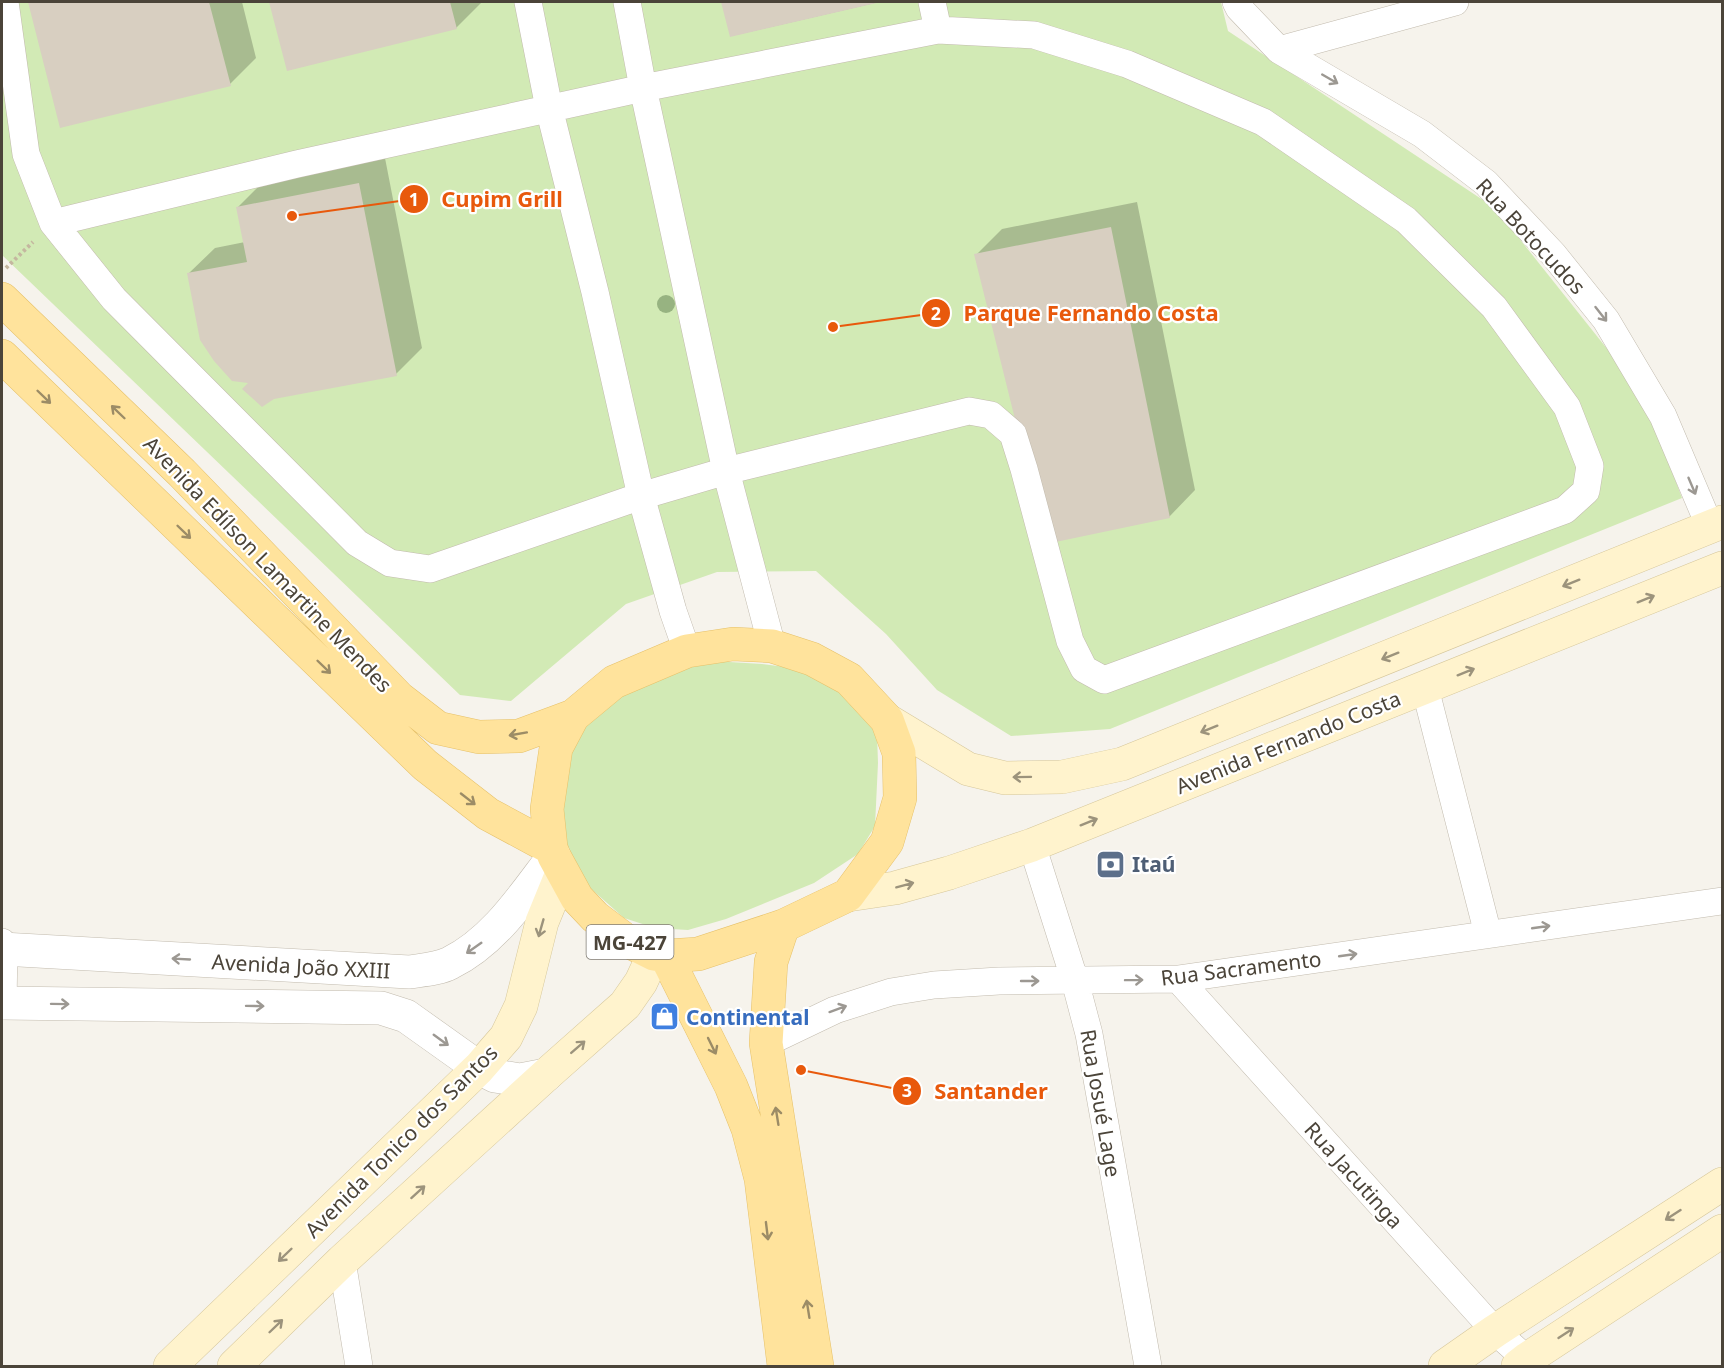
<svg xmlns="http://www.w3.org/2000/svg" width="1724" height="1368" viewBox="0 0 1724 1368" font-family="'Noto Sans',sans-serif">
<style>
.green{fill:#d2eab5}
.shadow{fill:#0003}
.building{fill:#d8cfc1}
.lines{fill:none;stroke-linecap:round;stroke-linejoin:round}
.minor-casing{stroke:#c2bbae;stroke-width:28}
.tertiary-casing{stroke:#c2bbae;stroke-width:34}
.secondary-casing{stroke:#d6c79b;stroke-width:34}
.primary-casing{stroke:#e6c16a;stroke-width:34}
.path{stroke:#c4b79f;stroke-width:4;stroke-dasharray:3 3;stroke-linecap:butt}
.minor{stroke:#fff;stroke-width:27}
.tertiary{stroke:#fff;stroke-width:33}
.secondary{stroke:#fff3cd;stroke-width:33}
.primary{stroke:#ffe39c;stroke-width:33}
.tree{fill:#97b381}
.oneway{stroke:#9c9892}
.oneway2{stroke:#9c8c66}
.oneway3{stroke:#9c937c}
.labels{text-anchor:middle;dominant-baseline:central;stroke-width:4.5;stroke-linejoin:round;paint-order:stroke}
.shield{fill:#fff;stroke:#817c74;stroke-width:1.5}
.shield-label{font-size:20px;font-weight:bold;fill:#4b4439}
.street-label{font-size:21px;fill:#4b4439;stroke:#fff}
.service-label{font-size:21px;font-weight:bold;fill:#4e5e75;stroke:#fff;text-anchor:start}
.shop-label{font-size:21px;font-weight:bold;fill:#366cbe;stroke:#fff;text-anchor:start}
.leader{fill:none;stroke:#e8590c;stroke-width:2}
.callout-dot{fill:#e8590c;stroke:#fff;stroke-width:2}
.mark-label{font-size:18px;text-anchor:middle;font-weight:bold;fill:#fff}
.callout-label{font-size:22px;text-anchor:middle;font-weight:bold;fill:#e8590c;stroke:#fff;stroke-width:4.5;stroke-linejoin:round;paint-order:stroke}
</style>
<rect width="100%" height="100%" fill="#f6f3ec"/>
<path class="green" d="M2 2H1221L1228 31 1495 208 1643 394 1682 498 1110 729 1011 736 937 690 886 634 816 571 717 572 626 604 511 701 460 695 2 255Z
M713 661 762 664 809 670 860 703 877 734 878 763 875 826 858 854 814 883 726 919 688 930 655 928 624 918 589 887 565 846 559 809 575 738 601 708 639 678Z"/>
<path class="shadow" d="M29 2H242L256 58 230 84 61 127Z
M270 2H482L456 28 288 70Z
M723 2H879L731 36Z
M385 158 422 348 396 374 251 382 188 274 215 248 245 242 238 207 264 181Z
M1137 202 1195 490 1169 517 976 255 1002 229Z"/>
<path class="building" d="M28 2H209L231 86 60 128Z
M269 2H450L457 29 287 71Z
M721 2H881L730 37Z
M359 183 397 376 274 399 262 407 242 389 248 383 232 381 214 361 200 340 187 273 247 262 236 207Z
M1111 227 1170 518 1046 544 974 254Z"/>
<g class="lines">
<defs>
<path id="minor" d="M5 2 26 154 53 223 114 299 357 543 390 563 430 569 641 496 726 471 969 411 991 415 1013 434 1024 469 1070 641 1084 669 1104 680 1565 510 1586 491 1590 466 1567 407 1494 307 1406 220 1263 122 1127 64 1034 35 938 30 643 88 297 164 53 223
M528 2 549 108 595 292 641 496 673 611 687 651
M627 2 643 88 726 471 772 646
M932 2 938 30
M1236 2 1239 8 1279 50 1422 134 1486 183 1553 254 1606 320 1663 416 1710 527
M1279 50 1455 2
M1425 688 1488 934
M1032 845 1075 981 1089 1034 1148 1366
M2 942 4 949 3 1003 2 1006
M1178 979 1495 1331 1534 1366
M766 1043 835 1010 891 992 934 985 999 981 1178 979 1722 901
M342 1261 359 1366"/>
<path id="tertiary" d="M2 949 409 972C422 970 439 969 450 963 495 941 524 895 554 856
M2 1003 381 1008 406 1016 479 1068 495 1076 520 1080 546 1075"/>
<path id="secondary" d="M887 720 968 769 1005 778 1062 777 1122 764 1722 522
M848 895 895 888 949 873 1032 845 1722 568
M170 1366 479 1068 506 1037 521 1006 542 922 562 873
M234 1366 342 1261 546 1075 625 1005 641 982 654 954
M1445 1366 1495 1331 1722 1184
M1518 1366 1527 1359 1722 1231"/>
<path id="primary" d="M2 299 182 473 399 698 438 728 479 737 519 736 573 716
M2 356 425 765 488 814 551 848
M733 644 772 646 812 659 849 679 887 720 899 753 900 798 887 842 848 895 783 926 698 954 666 956 654 954 624 939 595 917 577 898 554 856 551 848 547 809 556 748 573 716 614 682 687 651Z
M783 926 771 962 766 1043 817 1366
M666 956 731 1086 748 1129 761 1179 784 1366"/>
</defs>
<use href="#minor" class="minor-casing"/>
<use href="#tertiary" class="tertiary-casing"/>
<use href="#secondary" class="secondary-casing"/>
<use href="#primary" class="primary-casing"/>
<path class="path" d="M6 268 33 242"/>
<use href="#minor" class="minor"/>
<use href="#tertiary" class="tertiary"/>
<use href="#secondary" class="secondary"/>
<use href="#primary" class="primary"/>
</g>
<circle class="tree" cx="666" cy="304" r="9"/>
<defs><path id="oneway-shaft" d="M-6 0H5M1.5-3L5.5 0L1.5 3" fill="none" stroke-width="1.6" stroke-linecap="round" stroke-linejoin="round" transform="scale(1.5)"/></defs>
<g class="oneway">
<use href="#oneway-shaft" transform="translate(1330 79) rotate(30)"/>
<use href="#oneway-shaft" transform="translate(1601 314) rotate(52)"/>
<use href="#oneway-shaft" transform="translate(1692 486) rotate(67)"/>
<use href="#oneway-shaft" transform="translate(1541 927) rotate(-8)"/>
<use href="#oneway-shaft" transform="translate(474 948) rotate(145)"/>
<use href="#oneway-shaft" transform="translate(1348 955) rotate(-8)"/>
<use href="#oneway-shaft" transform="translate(181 959) rotate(-177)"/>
<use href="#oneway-shaft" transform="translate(1134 980) rotate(-1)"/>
<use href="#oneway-shaft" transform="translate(1030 981)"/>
<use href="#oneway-shaft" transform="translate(60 1004) rotate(1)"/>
<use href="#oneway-shaft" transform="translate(255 1006) rotate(1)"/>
<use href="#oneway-shaft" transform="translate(838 1009) rotate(-20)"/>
<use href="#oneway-shaft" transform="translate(441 1040) rotate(36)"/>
</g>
<g class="oneway2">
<use href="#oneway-shaft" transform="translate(44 397) rotate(44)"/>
<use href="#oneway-shaft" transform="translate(118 412) rotate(-136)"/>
<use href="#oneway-shaft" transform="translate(184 532) rotate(44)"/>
<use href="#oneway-shaft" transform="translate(324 667) rotate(44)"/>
<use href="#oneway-shaft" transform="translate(518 734) rotate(170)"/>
<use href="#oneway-shaft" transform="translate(468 799) rotate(38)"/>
<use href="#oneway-shaft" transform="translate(712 1046) rotate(64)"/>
<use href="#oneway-shaft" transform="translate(777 1116) rotate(-99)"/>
<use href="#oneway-shaft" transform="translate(767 1231) rotate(83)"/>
<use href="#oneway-shaft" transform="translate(808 1309) rotate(-99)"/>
</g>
<g class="oneway3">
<use href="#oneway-shaft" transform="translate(1571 583) rotate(158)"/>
<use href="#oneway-shaft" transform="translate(1646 599) rotate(-22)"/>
<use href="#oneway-shaft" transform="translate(1390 656) rotate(158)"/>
<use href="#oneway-shaft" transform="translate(1466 672) rotate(-22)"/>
<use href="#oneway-shaft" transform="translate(1209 729) rotate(158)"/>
<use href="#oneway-shaft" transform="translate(1022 777) rotate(179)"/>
<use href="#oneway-shaft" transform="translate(1089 822) rotate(-22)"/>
<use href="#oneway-shaft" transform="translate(905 885) rotate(-15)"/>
<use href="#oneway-shaft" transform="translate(541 928) rotate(106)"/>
<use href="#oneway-shaft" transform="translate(578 1047) rotate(-41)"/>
<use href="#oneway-shaft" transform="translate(418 1192) rotate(-42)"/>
<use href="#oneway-shaft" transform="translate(1673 1215) rotate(147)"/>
<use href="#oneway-shaft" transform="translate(285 1255) rotate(136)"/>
<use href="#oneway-shaft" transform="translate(276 1326) rotate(-44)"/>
<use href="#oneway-shaft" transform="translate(1566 1333) rotate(-33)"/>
</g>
<defs>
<symbol id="bank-square" viewBox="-11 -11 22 22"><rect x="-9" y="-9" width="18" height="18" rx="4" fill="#5c6f8a" stroke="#fff"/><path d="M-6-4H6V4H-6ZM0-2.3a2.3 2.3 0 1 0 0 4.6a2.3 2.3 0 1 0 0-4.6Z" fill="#fff"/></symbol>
<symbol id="shop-square" viewBox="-11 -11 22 22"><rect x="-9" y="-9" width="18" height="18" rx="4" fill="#3f7fe0" stroke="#fff"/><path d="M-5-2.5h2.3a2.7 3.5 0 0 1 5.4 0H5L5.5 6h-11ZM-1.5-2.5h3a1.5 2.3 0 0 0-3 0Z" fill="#fff"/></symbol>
</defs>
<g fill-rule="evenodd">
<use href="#bank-square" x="1094" y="848" width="33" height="33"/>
<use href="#shop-square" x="648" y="1000" width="33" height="33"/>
</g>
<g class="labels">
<rect class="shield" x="586.5" y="925" width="87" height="34" rx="4.5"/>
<g class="shield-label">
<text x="630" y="942">MG-427</text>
</g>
<g class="street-label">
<text transform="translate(1531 236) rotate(47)">Rua Botocudos</text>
<text transform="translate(268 564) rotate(46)">Avenida Edílson Lamartine Mendes</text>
<text transform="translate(1288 742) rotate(-22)">Avenida Fernando Costa</text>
<text transform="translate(301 966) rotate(3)">Avenida João XXIII</text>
<text transform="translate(1241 968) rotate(-7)">Rua Sacramento</text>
<text transform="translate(1101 1103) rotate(80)">Rua Josué Lage</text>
<text transform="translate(401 1141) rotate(-45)">Avenida Tonico dos Santos</text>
<text transform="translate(1354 1175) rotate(48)">Rua Jacutinga</text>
</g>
<g class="service-label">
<text x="1132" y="864">Itaú</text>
</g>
<g class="shop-label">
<text x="686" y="1017">Continental</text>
</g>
</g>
<path class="leader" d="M292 216L414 199M833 327L936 313M801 1070L907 1091"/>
<g class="callout-dot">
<circle cx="292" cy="216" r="6"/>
<circle cx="833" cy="327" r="6"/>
<circle cx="801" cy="1070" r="6"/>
<circle cx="414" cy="199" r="15"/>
<circle cx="936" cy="313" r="15"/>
<circle cx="907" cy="1091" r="15"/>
</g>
<g class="mark-label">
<text x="414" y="206">1</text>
<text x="936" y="320">2</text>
<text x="907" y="1097">3</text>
</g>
<g class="callout-label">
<text x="502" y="207">Cupim Grill</text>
<text x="1091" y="321">Parque Fernando Costa</text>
<text x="991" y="1099">Santander</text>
</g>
<rect width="1724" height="1368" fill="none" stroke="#4b4439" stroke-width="6"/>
</svg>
